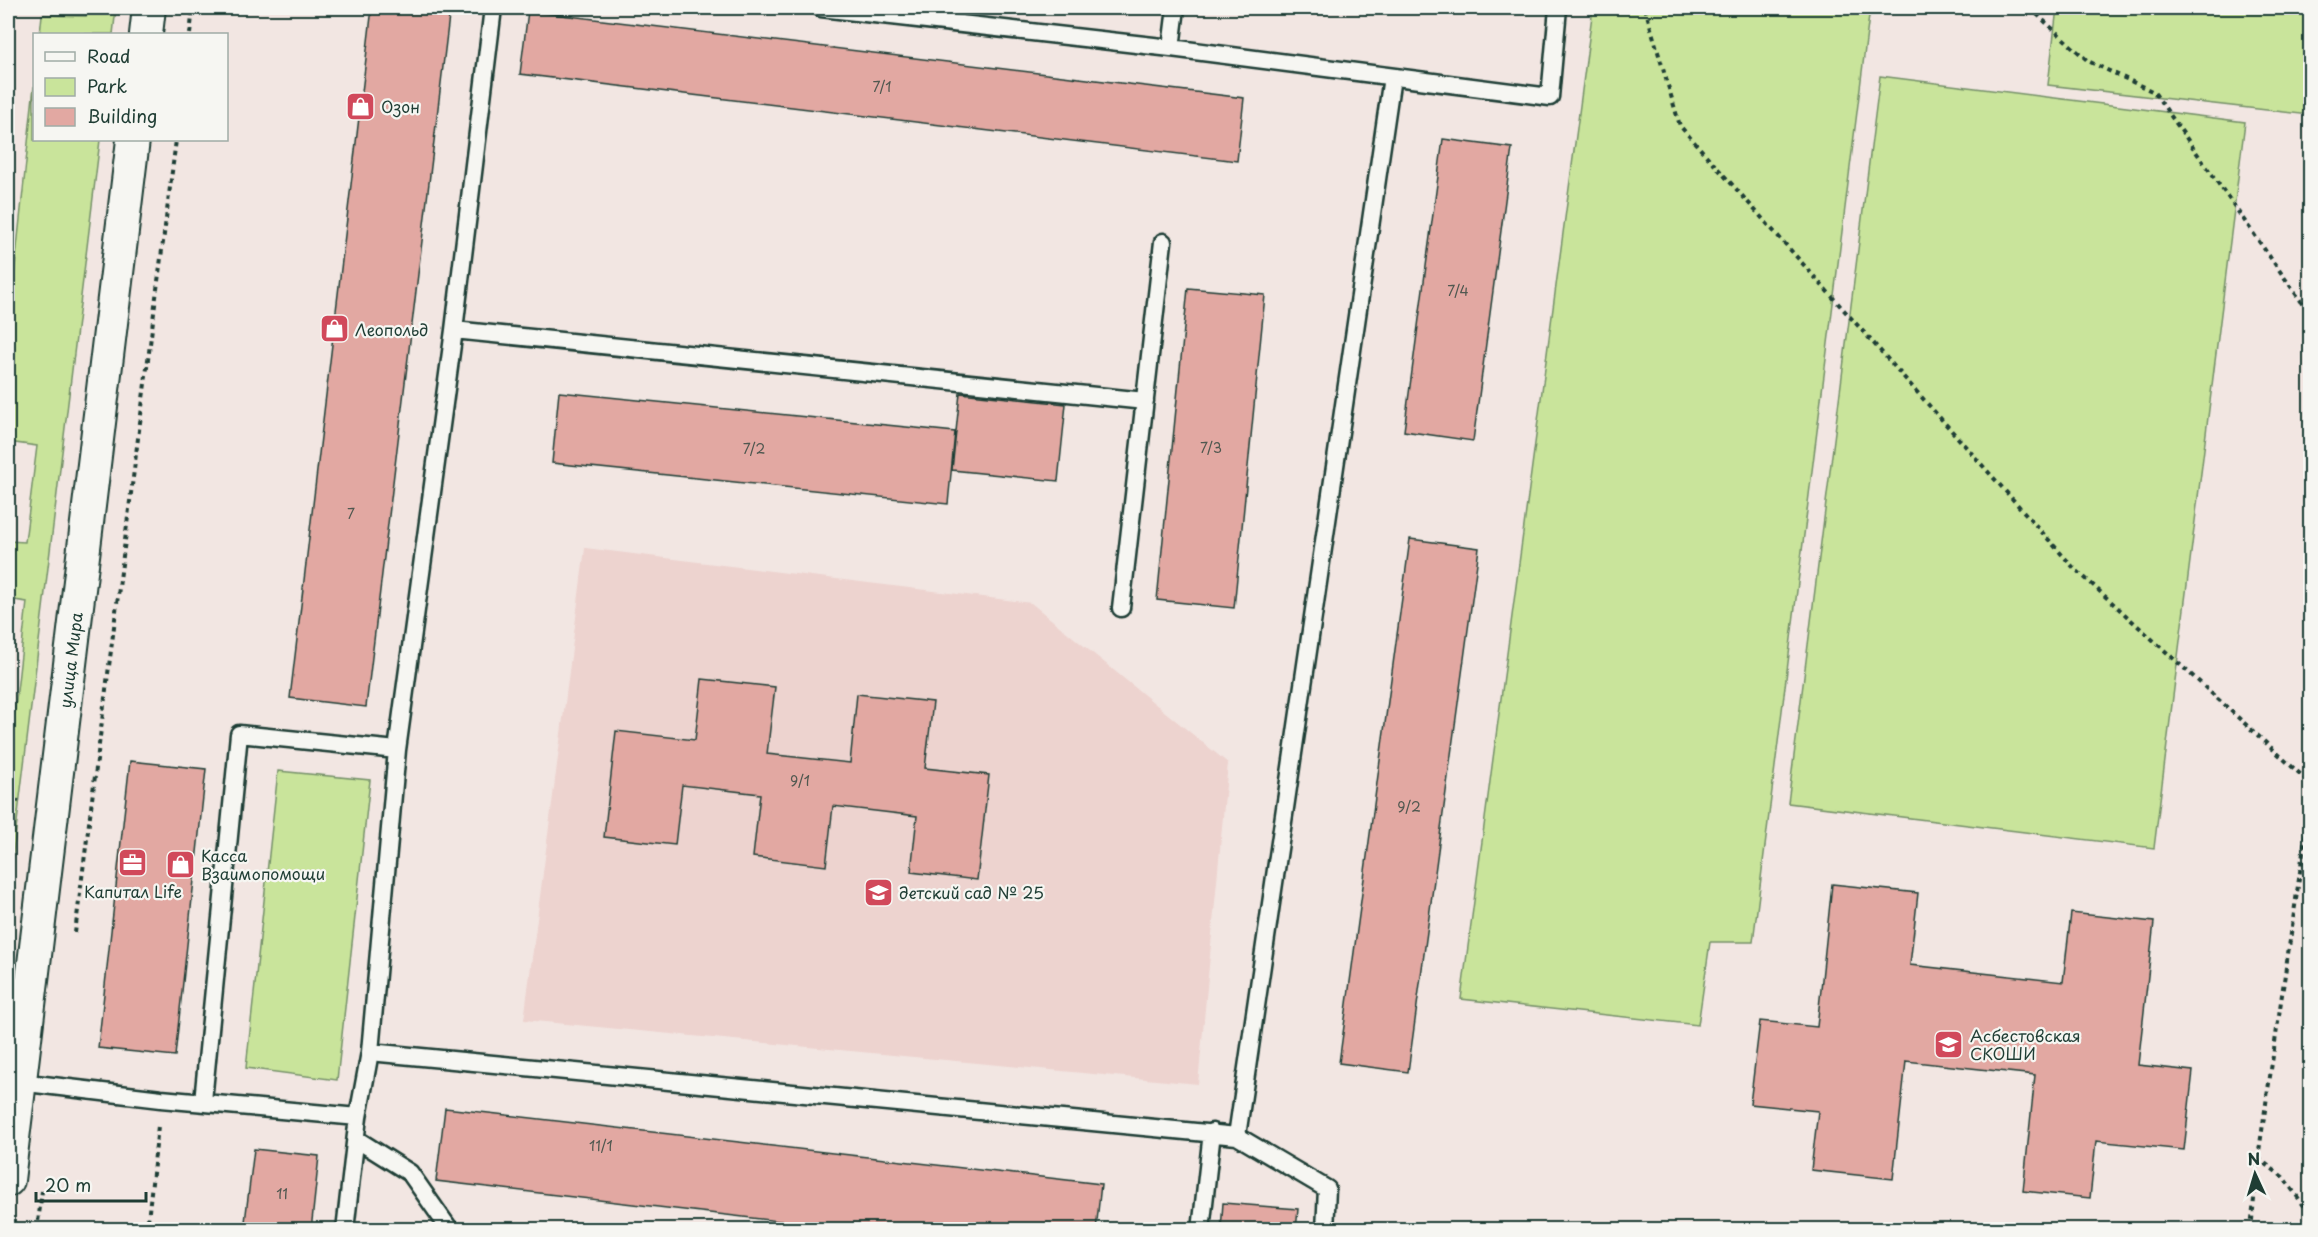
<svg xmlns="http://www.w3.org/2000/svg" width="2318" height="1237" viewBox="0 0 2318 1237" font-family="'Playpen Sans',sans-serif">
<style>
.built{fill:#edd3cf}
.green{fill:#c9e49b;stroke:#749068;stroke-width:1.5}
.building{fill:#e2a8a2;stroke:#1f3d34;stroke-width:1.5}
.lines{fill:none;stroke-linecap:round;stroke-linejoin:round}
.lane-casing{stroke:#1f3d34;stroke-width:21}
.street-casing{stroke:#1f3d34;stroke-width:36}
.path{stroke:#1f3d34;stroke-width:4;stroke-dasharray:4.5 4.5;stroke-linecap:butt}
.lane{stroke:#f6f6f2;stroke-width:16}
.street{stroke:#f6f6f2;stroke-width:32}
.labels{text-anchor:middle;dominant-baseline:central;stroke-width:4.5;stroke-linejoin:round;paint-order:stroke}
.number-label{font-size:14px;fill:#505850}
.poi-label{font-size:16px;fill:#1f3d34;stroke:#f6f6f2;text-anchor:start}
.street-label{font-size:16px;fill:#1f3d34;stroke:#f6f6f2}
</style>
<rect width="100%" height="100%" fill="#f2e6e2"/>
<filter id="ink" filterUnits="userSpaceOnUse"><feTurbulence type="fractalNoise" baseFrequency=".0167" numOctaves="2"/><feDisplacementMap in="SourceGraphic" scale="12" xChannelSelector="R" yChannelSelector="G"/><feConvolveMatrix kernelMatrix="1 2 1 2 8 2 1 2 1" color-interpolation-filters="sRGB"/></filter>
<g filter="url(#ink)">
<path class="built" d="M585 548 1031 603 1228 763 1198 1084 524 1020Z"/>
<path class="green" d="M87 8H116L113 34H40L42 15 86 16Z
M1593 8H1870L1753 942H1710L1698 1025 1461 999Z
M2057 8H2310V115L2048 85Z
M1880 76 2245 122 2154 848 1788 803Z
M34 86V140H100L8 896V771L27 602 8 599V541L25 542 37 446 8 442V333Z
M278 771 370 780 337 1080 246 1068Z"/>
<path class="building" d="M372 8H450L366 707 290 698Z
M528 11 1244 98 1237 161 520 74Z
M1443 139 1512 148 1473 441 1404 431Z
M1188 288 1265 295 1234 608 1157 600Z
M559 392 955 432 948 504 552 463Z
M960 393 1066 404 1058 481 952 470Z
M1410 539 1479 548 1408 1072 1339 1063Z
M702 679 775 687 767 754 850 763 857 694 933 702 925 768 989 775 977 880 911 872 917 816 833 806 826 866 753 857 760 794 682 785 675 845 604 837 616 731 695 740Z
M130 761 206 769 175 1056 98 1048Z
M1832 884 1918 893 1910 965 2063 982 2071 913 2154 922 2138 1065 2193 1071 2184 1150 2096 1141 2090 1198 2023 1191 2035 1075 1906 1061 1893 1179 1811 1170 1818 1111 1750 1104 1760 1021 1817 1027Z
M445 1108 1101 1184 1096 1230H855L436 1181Z
M254 1149 319 1156 311 1230H244Z
M1223 1203 1298 1209 1296 1230H1221Z"/>
<g class="lines">
<defs>
<path id="lane" d="M821 8 1171 48 1550 97 1558 8
M1171 48 1176 8
M454 330 1145 401
M1121 608 1163 242
M370 1052 1237 1136 1327 1189 1325 1230
M19 1082 161 1099 358 1117
M203 1101 239 734 397 750
M1237 1136 1392 77
M356 1139 410 1173 450 1230
M345 1230 358 1117 370 1052 397 750 454 330 493 8
M1201 1230 1212 1132"/>
<path id="street" d="M146 34 149 8
M8 1180 133 140"/>
</defs>
<use href="#lane" class="lane-casing"/>
<use href="#street" class="street-casing"/>
<path class="path" d="M1645 8 1680 126 2073 567 2310 783
M2030 8 2088 61 2154 92 2310 314
M2310 8V9
M8 27 10 8
M190 34 193 8
M8 799 19 801
M75 933 176 140
M2258 1158 2283 1177 2310 1214
M37 1230 42 1191
M147 1230 158 1126
M2251 1230 2258 1158 2310 804"/>
<use href="#lane" class="lane"/>
<use href="#street" class="street"/>
</g>
</g>
<defs>
<symbol id="shop-square" viewBox="-11 -11 22 22"><rect x="-9" y="-9" width="18" height="18" rx="4" fill="#d1495b" stroke="#f6f6f2"/><path d="M-5-2.5h2.3a2.7 3.5 0 0 1 5.4 0H5L5.5 6h-11ZM-1.5-2.5h3a1.5 2.3 0 0 0-3 0Z" fill="#fff"/></symbol>
<symbol id="office-square" viewBox="-11 -11 22 22"><rect x="-9" y="-9" width="18" height="18" rx="4" fill="#d1495b" stroke="#f6f6f2"/><path d="M-6-3h4V-5.5h4V-3h4V5H-6ZM-1-4.5V-3h2v-1.5ZM-6 0V1H6V0Z" fill="#fff"/></symbol>
<symbol id="school-square" viewBox="-11 -11 22 22"><rect x="-9" y="-9" width="18" height="18" rx="4" fill="#d1495b" stroke="#f6f6f2"/><path d="M0-5L7-2L0 1L-7-2ZM-4 1L0 2.5L4 1V4Q0 6-4 4Z" fill="#fff"/></symbol>
</defs>
<g fill-rule="evenodd">
<use href="#shop-square" x="344" y="90" width="33" height="33"/>
<use href="#shop-square" x="318" y="312" width="33" height="33"/>
<use href="#office-square" x="116" y="846" width="33" height="33"/>
<use href="#shop-square" x="164" y="848" width="33" height="33"/>
<use href="#school-square" x="862" y="876" width="33" height="33"/>
<use href="#school-square" x="1932" y="1028" width="33" height="33"/>
</g>
<g class="labels">
<g class="number-label">
<text x="882" y="86">7/1</text>
<text x="1458" y="290">7/4</text>
<text x="1211" y="447">7/3</text>
<text x="754" y="448">7/2</text>
<text x="351" y="513">7</text>
<text x="800" y="780">9/1</text>
<text x="1409" y="806">9/2</text>
<text x="601" y="1145">11/1</text>
<text x="282" y="1193">11</text>
</g>
<g class="poi-label">
<text x="381" y="106">Озон</text>
<text x="355" y="329">Леопольд</text>
<text x="201" y="855">Касса<tspan x="201" dy="18">Взаимопомощи</tspan></text>
<text x="133" y="891" text-anchor="middle">Капитал Life</text>
<text x="899" y="892">детский сад № 25</text>
<text x="1970" y="1035">Асбестовская<tspan x="1970" dy="18">СКОШИ</tspan></text>
</g>
<g class="street-label">
<text transform="translate(70 660) rotate(-83)">улица Мира</text>
</g>
</g>
<rect width="2318" height="1237" fill="none" stroke="#f6f6f2" stroke-width="30"/>
<rect x="15" y="15" width="2288" height="1207" fill="none" stroke="#1f3d34" stroke-width="2" filter="url(#ink)"/>
<rect x="33" y="33" width="195" height="108" fill="#f6f6f2" stroke="#a0aca6" stroke-width="1.5"/>
<rect x="45" y="52" width="30" height="9" fill="#f6f6f2" stroke="#a0aca6" stroke-width="1.5"/>
<text x="87" y="63" font-size="18" fill="#1f3d34">Road</text>
<rect x="45" y="78" width="30" height="18" fill="#c9e49b" stroke="#a0aca6" stroke-width="1.5"/>
<text x="87" y="93" font-size="18" fill="#1f3d34">Park</text>
<rect x="45" y="108" width="30" height="18" fill="#e2a8a2" stroke="#a0aca6" stroke-width="1.5"/>
<text x="87" y="123" font-size="18" fill="#1f3d34">Building</text>
<g transform="translate(2255 1174) rotate(356)" stroke="#f6f6f2" stroke-width="4.5" paint-order="stroke">
<path d="M0-4.5L10 22L0 15L-10 22Z" fill="#1f3d34"/>
<text y="-9" font-size="16" font-weight="bold" text-anchor="middle" fill="#1f3d34">N</text>
</g>
<path d="M36 1192v9h110v-9" fill="none" stroke="#1f3d34" stroke-width="3"/>
<text x="45" y="1192" font-size="18" fill="#1f3d34" stroke="#f6f6f2" stroke-width="4.5" paint-order="stroke">20 m</text>
</svg>
